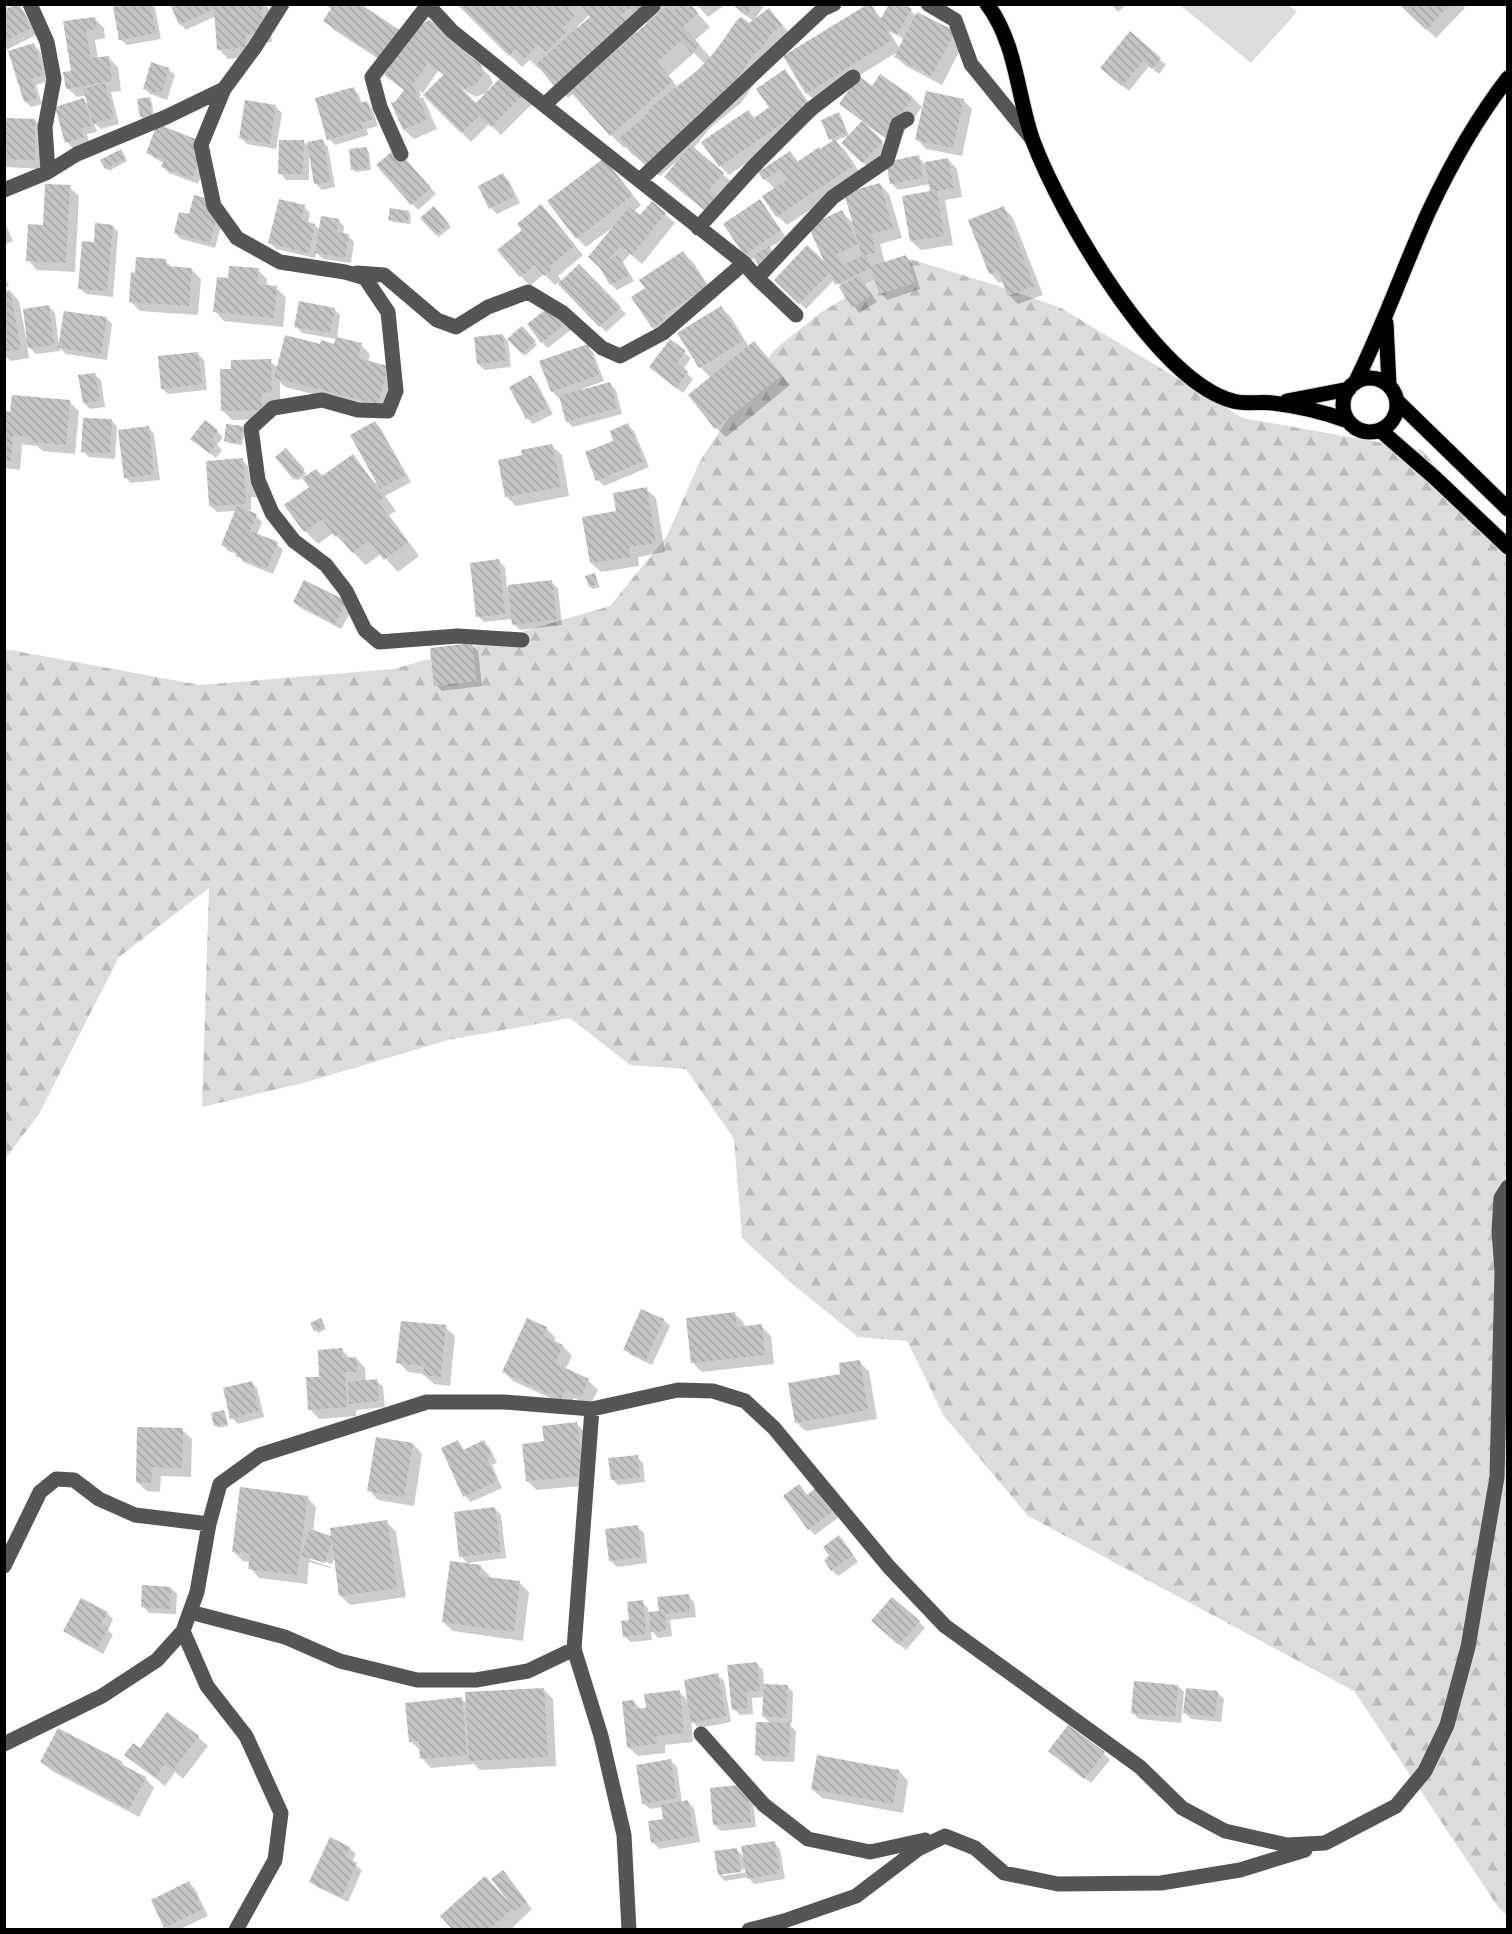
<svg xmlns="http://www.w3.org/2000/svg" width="1512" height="1934" viewBox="0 0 1512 1934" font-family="Inter,sans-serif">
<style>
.forest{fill:url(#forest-firs)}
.pitch{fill:#dcdcdc}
.shadow{fill:#0003;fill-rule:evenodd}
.building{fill:url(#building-back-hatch)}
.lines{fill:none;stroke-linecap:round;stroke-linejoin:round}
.major-casing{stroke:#dbdbdb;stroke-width:17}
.minor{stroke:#555;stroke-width:15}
.major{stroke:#000;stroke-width:15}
</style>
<defs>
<pattern id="forest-firs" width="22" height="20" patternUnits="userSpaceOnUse" patternTransform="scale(1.5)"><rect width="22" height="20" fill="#dcdcdc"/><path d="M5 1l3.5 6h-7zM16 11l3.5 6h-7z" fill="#bbb"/></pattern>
<pattern id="building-back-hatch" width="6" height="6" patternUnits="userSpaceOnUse" patternTransform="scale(1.5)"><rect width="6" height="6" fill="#c4c4c4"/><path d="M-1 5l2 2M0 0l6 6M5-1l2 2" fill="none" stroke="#a7a7a7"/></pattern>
</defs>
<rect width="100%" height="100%" fill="#fff"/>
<path class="forest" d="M910 259 995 285 1061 308 1243 418 1422 450 1487 529 1507 540V1915L1498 1907 1354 1691 1028 1516 944 1416 907 1341 858 1337 790 1282 742 1238 734 1139 686 1069 630 1065 570 1018 448 1040 307 1082 202 1107 209 888 119 957 39 1114 5 1159V649L200 685 394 669 610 606 667 536 700 461 774 350 820 313Z"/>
<path class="pitch" d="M1180 5H1288L1297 12 1251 63Z"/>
<path class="shadow" d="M4 4 7 11 18 5 24 11 36 35 4 51Z
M133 4H152L155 8 161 39 127 45 120 39Z
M171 4H264L269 9 272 42 253 44 255 56 228 59 219 49 216 16 186 30 180 24Z
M324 4H362L365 7 364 9 400 32 420 26 468 51 472 60 489 75 493 83 487 91 489 92 504 76 532 104 501 135 489 124 471 142 425 95 444 75 438 71 423 93 419 90 421 95 419 98 423 97 437 129 414 139 404 130 393 104 397 102 405 91 386 75 391 67 334 30 325 21 332 9ZM459 87 476 97 488 92 476 105Z
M459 4H689L710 27 695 40 710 57 741 19 749 25 769 10 794 38 767 66 741 103 710 128 693 149 733 183 716 219 666 177 676 162 660 176 646 167 627 146 624 148 611 135 574 93 568 98 540 68 539 69 530 60 522 67ZM590 14 593 17 579 29 577 27ZM643 20 648 24 637 34 633 29ZM694 53 705 64 678 87 668 76Z
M696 4H726L708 17Z
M733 4H766L753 21Z
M1111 4H1127L1118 12Z
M1400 4H1462L1465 8 1436 38Z
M870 5 882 19 911 11 916 16 918 14 964 42 942 85 906 66 896 57 899 51 816 102 807 93ZM889 31 905 40 900 49Z
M94 18 104 28 105 38 95 40 98 59 108 57 118 67 121 91 111 92 119 124 101 129 94 123 97 132 87 134 89 143 73 148 67 142 83 100 90 106 91 95 77 97 67 88 73 72 65 23Z
M1131 33 1166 65 1159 74 1149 66 1129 91 1108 74Z
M34 45 40 51 49 81 36 85 42 104 31 107 25 101Z
M168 69 175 75 167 100 150 94 144 88Z
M785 71 794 81 817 115 729 175 720 166 748 112 755 119 771 108Z
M881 76 913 98 922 107 895 145 865 124 864 125 888 148 869 168 843 143 863 122 841 104 873 88Z
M353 88 359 95 362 104 366 102 372 108 378 126 367 129 368 135 335 145 329 139Z
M149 99 152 102 154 118 144 119 141 117Z
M963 100 972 109 962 156 926 149 917 139Z
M276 107 282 113 276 149 247 144 241 138Z
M839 114 849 135 835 141 845 150 862 176 787 225 777 216 775 189 765 179 790 153 799 162 834 142 831 139Z
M4 119 35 120 44 130 43 169 4 167Z
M303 141 310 148 322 141 328 147 335 187 322 190 316 184 311 156H309V180H286L280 173Z
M205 144 211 150 198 184 169 173 163 167 164 163 154 158 148 152Z
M366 149 369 152 371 170 355 172 353 169Z
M123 154 127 161 109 171 106 168Z
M402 156 436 194 418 210 378 166Z
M918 157 927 166 948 159 957 169 962 197 945 200 953 245 921 250 911 241 932 192 930 184 898 190 892 184 888 163Z
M604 160 641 205 633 212 640 218 652 203 675 223 642 264 630 254 623 262 634 281 617 290 611 284 603 269 613 227 586 247 577 238Z
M503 175 509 181 520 203 497 214 491 208 480 187Z
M880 184 889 194 902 238 880 244 885 263 906 257 912 263 920 289 887 300 881 293 877 279 865 285 877 302 859 313 835 279 806 309 776 280 829 267 842 212 855 225Z
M69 187 79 196 75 272 37 270 28 260 44 226Z
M760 201 786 237 751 260 745 254Z
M220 203 226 209 215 248 181 239 175 233 190 216Z
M541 206 583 255 558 276 563 282 579 266 626 314 606 332 558 282 555 285 544 274 530 286 521 276 524 230Z
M304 207 310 213 308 223 315 225 320 230 338 220 344 226 343 235 348 236 354 242 351 263 323 259 316 252 315 258 276 249 270 243Z
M434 208 451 227 439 237 423 218Z
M1004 208 1013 218 1043 295 1018 304 1009 295 1004 281 999 283 990 273Z
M408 212 411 215 410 224 393 222 390 219Z
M4 221 13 241 4 245Z
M112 226 118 232 113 297 86 294 80 288 95 244Z
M683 253 693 262 715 296 662 336 653 327 647 289Z
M165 261 173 268 191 269 201 279 198 315 140 311 130 301 136 274Z
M258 270 267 279V287L276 288 286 297 283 327 224 321 215 311 229 280Z
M4 275 9 286 4 288Z
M10 291 19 301 26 337H28L49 307 55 313 59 346 106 318 112 324 107 360 66 354 59 347 60 351 36 354 27 345 29 358 11 361 4 356V292Z
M553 306 572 329 548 348 542 342Z
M721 308 731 317 749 347 754 343 790 385 726 437 716 428 711 378 700 367Z
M334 309 340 315 337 339 302 333 296 326Z
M522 328 537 345 525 356 510 339Z
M502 335 508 341 511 367 485 370 478 364Z
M670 341 691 358 683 370 693 379 683 393 657 373Z
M321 345H361L370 354 368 362 396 377 388 413 285 387 280 382V401L271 419 232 420 223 411 232 370 270 361 278 368Z
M587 346 593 352 604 381 582 389 583 391 610 384 616 390 622 414 573 427 567 421 561 397 558 398 552 391Z
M198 354 204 360 207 390 168 394 162 388Z
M94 374 101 380 105 407 90 409 84 403Z
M531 377 537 383 553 414 533 424 527 418Z
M69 402 79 411 75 454 43 451 37 446 22 444 20 470 4 468V413L12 414Z
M111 420 117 426 115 459 89 457 83 451Z
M375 422 381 429 411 482 385 496 396 511 389 515 419 556 398 572 381 554 366 565 333 533 318 544 305 531 323 478 352 456 375 483 377 482Z
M628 425 634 431 649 467 604 486 598 480 615 441Z
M148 427 154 434 160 480 131 483 125 477Z
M242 428 245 430 242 445 228 443 225 440Z
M217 431 223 437 217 445 222 450 216 458 192 439Z
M552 446 562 455 569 496 516 506 507 497 500 461 524 456Z
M286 450 306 474 298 481 277 457Z
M242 460 248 466 250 482H258L260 498 251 497V510H244L256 516 262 522 257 535 277 544 283 550 273 574 243 562 238 554 228 551 222 544 236 511 217 512 210 506Z
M646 489 656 498 665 552 638 557 639 566 601 572 591 563 617 512Z
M499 561 505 567 507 587 551 582 558 588 562 625 520 630 514 624 513 619 484 622 478 616Z
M594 575 600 587 593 589 590 587Z
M305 582 352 609 341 629 301 608 294 602Z
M472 645 478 651 482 686 442 691 436 685Z
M642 1311 664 1320 670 1326 652 1365 631 1355 625 1349Z
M735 1314 744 1323 745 1328 761 1326 771 1336 774 1364 702 1372 692 1362Z
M320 1320 326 1329 318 1333 315 1330Z
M445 1327 455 1336 450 1386 434 1384 423 1374 408 1372 398 1362Z
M546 1328 556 1338 553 1342 563 1346 572 1356 565 1370 588 1380 598 1390 590 1406 574 1398 570 1407 513 1381 504 1372Z
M342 1350 351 1359 356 1358 365 1368 366 1382 377 1381 383 1387 385 1407 356 1410V1416L319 1419 310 1409 321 1378Z
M859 1362 869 1371 877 1419 806 1431 796 1422 842 1375Z
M251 1382 257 1388 264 1417 238 1424 232 1418Z
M224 1412 226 1415 228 1426 218 1428 216 1425Z
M577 1424 586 1433 591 1485 537 1490 527 1481 545 1443Z
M182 1430 192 1439 191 1477 161 1476 160 1492 147 1491 137 1482Z
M458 1442 465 1451 484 1442 490 1448 497 1463 492 1465 502 1488 471 1502 465 1496Z
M413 1444 422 1454 414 1506 378 1500 369 1490Z
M637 1457 643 1463 645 1482 618 1485 612 1479Z
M823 1495 839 1517 815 1535 809 1529 808 1496Z
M307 1497 316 1507 313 1532 333 1538 387 1522 396 1532 406 1597 350 1605 341 1596 335 1555 332 1564 310 1557V1560L331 1567V1568L309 1562 307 1584 259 1578 250 1568 251 1562 243 1561 233 1551Z
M495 1509 501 1515 506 1558 467 1563 461 1556Z
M637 1527 644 1533 647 1563 617 1567 610 1560Z
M845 1543 858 1562 838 1576 832 1570Z
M480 1566 490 1576 489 1579 520 1583 529 1592 523 1641 453 1631 443 1622Z
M171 1588 177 1594 176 1614 149 1613 143 1606Z
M688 1596 694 1602 696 1617 670 1620 672 1636 658 1638 651 1630 652 1640 631 1642 624 1636 642 1602 648 1608 649 1614 660 1613Z
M107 1613 113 1619 108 1630 113 1635 103 1654 71 1636 65 1630Z
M919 1622 925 1628 906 1650 879 1627Z
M757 1664 763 1670 764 1685 787 1686 793 1692 792 1723H788L796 1731 794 1762 763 1761 757 1755 771 1724 763 1716 764 1697 752 1698 753 1714 740 1715 734 1709Z
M717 1675 724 1681 731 1722 699 1728 691 1720 693 1742 665 1745V1753L638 1756 628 1747 633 1701 642 1710 679 1692 689 1701Z
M1178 1686 1184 1692 1181 1723 1139 1719 1133 1713Z
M543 1689 553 1699 556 1766 480 1770 474 1764 431 1768 422 1758 420 1750 410 1741 461 1699 468 1705Z
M1218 1693 1224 1699 1221 1722 1191 1719 1185 1713Z
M198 1737 208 1746 183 1779 175 1772 165 1786 126 1754Z
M1104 1754 1110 1760 1091 1783 1056 1757Z
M670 1760 677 1767 682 1803 688 1802 694 1808 700 1842 659 1849 653 1842 665 1820 663 1807 650 1809 643 1803Z
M42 1762 122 1763 129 1770 145 1778 154 1788 139 1817 52 1771Z
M899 1771 908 1781 903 1813 822 1798 812 1789Z
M752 1792 756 1827 721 1831 715 1825Z
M331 1839 350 1848 356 1854 352 1862 362 1870 348 1902 317 1887 311 1881Z
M774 1843 780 1849 785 1879 754 1884 748 1877 725 1881 719 1875 736 1849 745 1858ZM748 1869V1872L722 1876V1873Z
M508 1878 532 1909 510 1930H454L442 1916 509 1904 511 1902Z
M189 1883 195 1889 208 1916 178 1930H168L165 1927Z"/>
<path class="building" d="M16 4H19L31 28 4 42V10Z
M125 4H150L156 33 119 40 113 7Z
M170 4H212L214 9 213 4H261L263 33 245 35 246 47 217 50 214 9 179 25Z
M327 4H360L401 31 382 59 323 21 332 7Z
M457 4H574L569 10 575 16 562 28 566 32 546 52 538 44 525 58 516 49 509 56Z
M580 4H653L638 17 630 8 621 15 630 25 554 86 536 64 590 17Z
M681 4H690L698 13 683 27 700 45 692 53 681 41 657 62 673 81 610 136 570 91 668 5 673 11Z
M732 4H755L746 16Z
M868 4H871L880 20 889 4H903L912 9 897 34 884 27 892 40 806 94 783 56Z
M1399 4H1450L1426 30Z
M769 8 782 25 772 33 762 48 754 54 728 91 697 115 685 133 646 164 632 154 619 138 643 118 651 107 699 69 715 52 737 20 741 17 749 23Z
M917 12 955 31 932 76 894 57Z
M95 17 97 29 86 31 91 58 109 56 112 81 66 89 63 72 71 71 63 21Z
M430 20 459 40 465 53 480 63 484 73 476 84 466 89 452 79 476 103 504 74 524 94 491 127 479 116 461 133 423 95 444 74 428 63 413 85 428 119 403 130 391 103 396 101 404 90 384 75 419 25Z
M1130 31 1161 58 1152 69 1143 61 1122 86 1100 68Z
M34 43 44 75 31 79 37 98 24 102 8 51Z
M151 62 169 68 161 94 143 89Z
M785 69 809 105 719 167 701 142 748 110 754 118 769 107 756 89Z
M880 74 913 97 885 137 839 104 859 76 872 86Z
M105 83 114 118 93 124 83 89Z
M354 87 359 103 367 101 373 119 361 123 363 129 327 140 315 98Z
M926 91 964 99 953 148 915 140Z
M150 97 152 116 140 117 137 99Z
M84 98 92 126 81 128 84 137 65 143 55 107Z
M245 100 276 105 270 144 239 138Z
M839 112 847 132 829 140 821 120Z
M4 118 35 119V160L4 159Z
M862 121 883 141 862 163 841 143Z
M157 124 206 143 192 179 161 167 164 160 146 153Z
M323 139 330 182 314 184 307 142Z
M835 139 853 166 776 217 762 196 787 180 780 169 764 180 758 172 790 151 797 162 819 147 820 149Z
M279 140H304L303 174H278Z
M691 145 724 173 709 190 717 197 705 211 664 177Z
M367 147 369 168 351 170 349 149Z
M396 148 431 188 411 205 376 165Z
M121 149 126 158 105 169 100 160Z
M919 155 923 178 890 184 886 162Z
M604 158 633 195 576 239 547 201Z
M948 158 954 188 937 191 944 236 910 241 902 196 930 191 925 162Z
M503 173 515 196 489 209 478 186Z
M880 183 893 228 871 234 876 252 866 255 871 266 906 255 915 283 879 294 871 268 835 285 830 272 799 304 774 280 807 245 824 261 808 226 842 210 858 244 837 254 843 265 862 256 844 193Z
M45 184 70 185 66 263 26 261 28 224 43 225Z
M194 195 220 202 210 243 174 233 179 212 189 214Z
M279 199 305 205 301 220 315 224 309 253 268 243Z
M760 199 781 230 744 255 723 224Z
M652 201 666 213 632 255 620 246 607 261 618 255 629 275 610 285 599 267 588 257 629 207 640 215Z
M541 204 575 245 550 266 553 269 544 276 535 265 520 277 497 250 522 230 517 224Z
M434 206 449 224 436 235 420 218Z
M1004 206 1034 286 1008 296 998 271 989 274 968 220Z
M390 208 409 211 408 222 388 220Z
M321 216 339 219 337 232 349 234 345 258 315 253Z
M95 223 113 225 107 291 78 289 82 241 94 242Z
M769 246 775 256 759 266 753 256Z
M683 251 707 286 662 316 665 319 652 328 631 297 645 288 639 280Z
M136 257 166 259V266L192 268 189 306 129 302 131 272 135 273Z
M579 264 621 307 599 327 558 284Z
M229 266 259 268 257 284 277 286 274 318 213 312 217 277 228 278Z
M859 275 872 295 852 308 839 287Z
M10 290 21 349 4 352V291Z
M299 301 335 308 330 333 294 327Z
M553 304 567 322 541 343 527 324Z
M49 305 54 345 28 348 23 309Z
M721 306 743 341 699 368 677 333Z
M64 311 107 317 101 354 58 348Z
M522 326 536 341 522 354 507 339Z
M503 334 506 361 477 364 474 337Z
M285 335 320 344 321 340 334 344 336 337 362 343 358 358 388 366 378 404 274 378Z
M670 339 686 351 677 363 688 372 676 388 649 367Z
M754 341 782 375 715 429 688 395Z
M588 344 599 375 551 392 539 361Z
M198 352 202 384 161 389 158 356Z
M271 359 272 392 261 393 262 410 221 411 220 369H231V360Z
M95 373 100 401 83 403 78 375Z
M531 375 548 407 526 419 509 387Z
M610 382 617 408 566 422 559 396Z
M12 395 70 400 66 445 32 442V437L13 435 11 461 4 460V411L10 412Z
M83 418 112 419 110 453 81 452Z
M205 420 218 430 212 439 217 443 209 453 190 439Z
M375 421 406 475 380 489 350 435Z
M628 423 644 461 596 481 585 452 613 441 610 431Z
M226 424 243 426 240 443 224 441Z
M149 426 154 474 124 478 118 430Z
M552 444 561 487 505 497 498 460 522 455 521 450Z
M286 448 305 470 294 480 275 457Z
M353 454 384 497 378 502 408 543 384 560 369 541 352 553 338 534 335 537 322 519 304 532 284 505 309 487 302 478 316 469 322 476Z
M243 458 246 504 209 506 206 461Z
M647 487 656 543 629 547 631 557 590 563 582 517 616 511 613 493Z
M237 506 257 514 250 531 278 542 267 569 235 556 237 552 221 545Z
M499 559 505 614 476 617 470 563Z
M595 573 598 584 589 587 585 576Z
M304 580 347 601 335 624 293 602Z
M552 580 557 619 512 625 508 585Z
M472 643 477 681 434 686 430 648Z
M641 1309 664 1319 646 1360 623 1350Z
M735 1312 737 1327 762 1324 765 1355 691 1363 686 1318Z
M321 1318 325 1327 314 1331 310 1323Z
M527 1318 547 1327 543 1336 563 1345 555 1363 589 1379 581 1397 565 1390 561 1399 502 1372Z
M401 1321 446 1325 441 1377 423 1375 424 1366 396 1363Z
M342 1348 343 1358 356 1357 358 1372H345L347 1407 308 1410 306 1377H319L318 1350Z
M860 1360 868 1410 795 1423 788 1383 840 1374 839 1363Z
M377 1379 379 1401 349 1404 348 1382Z
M252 1381 259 1411 230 1419 223 1388Z
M224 1410 227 1424 214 1426 211 1413Z
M577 1422 583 1476 526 1481 522 1444 544 1441 542 1426Z
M137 1427 183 1428 182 1468 152 1467 151 1483 136 1482Z
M376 1437 413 1443 404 1497 367 1491Z
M458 1440 463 1450 484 1440 492 1457 487 1459 497 1481 463 1497 441 1448Z
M638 1455 640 1477 611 1480 608 1458Z
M799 1484 807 1495 817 1487 834 1510 808 1530 783 1496Z
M240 1487 308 1496 297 1575 248 1569 250 1554 232 1552Z
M495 1507 501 1552 459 1557 454 1512Z
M387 1520 397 1588 339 1596 332 1542 325 1563 301 1556 310 1529 331 1536 330 1528Z
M638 1525 642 1557 609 1561 605 1529Z
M839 1535 853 1555 831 1571 824 1560 829 1556 823 1547Z
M450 1561 481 1565 479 1576 520 1581 514 1632 442 1622Z
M142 1585 171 1587 170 1609 141 1607Z
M689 1594 690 1611 665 1614 666 1631 651 1632 649 1612 659 1611 657 1597Z
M892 1597 920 1621 899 1645 871 1621Z
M81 1598 108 1612 101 1624 108 1628 97 1649 63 1631Z
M643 1600 646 1634 623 1637 621 1621 629 1620 627 1602Z
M757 1662 760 1691 746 1692 748 1708 732 1710 727 1665Z
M718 1673 726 1716 691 1723 684 1680Z
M1134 1681 1178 1685 1175 1717 1131 1713Z
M764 1684 788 1685 786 1718 762 1716Z
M544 1688 548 1757 469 1761 465 1692Z
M1186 1688 1218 1691 1215 1717 1183 1713Z
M680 1690 684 1733 656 1736 657 1744 627 1747 622 1701 634 1700 635 1709 646 1708 644 1694Z
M462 1697 467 1755 420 1759 419 1741 409 1742 405 1703Z
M167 1712 199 1736 173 1770 165 1764 155 1778 124 1755 133 1743 140 1748Z
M756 1722 790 1723 789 1757 755 1755Z
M1068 1725 1105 1752 1084 1779 1048 1751Z
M58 1728 123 1762 121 1764 146 1777 129 1809 40 1762Z
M817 1755 899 1770 893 1804 811 1789Z
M671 1759 677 1798 642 1804 636 1765Z
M747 1784 751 1822 713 1825 710 1788Z
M688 1800 694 1836 651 1843 648 1821 663 1819 661 1805Z
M330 1837 350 1847 345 1857 357 1863 342 1897 309 1882Z
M775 1841 780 1873 747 1879 741 1846Z
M737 1848 741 1872 718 1875 714 1851Z
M503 1870 527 1902 515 1911 513 1908 490 1929H452L440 1916 485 1876 509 1902 491 1879Z
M189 1881 203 1909 164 1928 151 1900Z"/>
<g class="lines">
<defs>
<path id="major" d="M987 4C1017 44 1017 96 1033 141 1060 213 1156 381 1233 401 1245 405 1261 401 1273 403 1299 406 1324 412 1348 421
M1386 323 1389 385
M1343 405a27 27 0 1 1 54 0a27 27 0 1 1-54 0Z
M1355 383C1383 327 1403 269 1428 213 1449 168 1477 118 1508 78
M1287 401 1349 389
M1397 401 1508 509
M1380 430 1434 477 1508 547"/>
</defs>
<use href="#major" class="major-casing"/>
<path class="minor" d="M30 4 47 42 54 79 45 127 48 172
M427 4 452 31 544 105 744 263 757 278 796 315
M928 4 955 20 971 64 1032 139
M224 89 201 145 214 206 237 238 280 262 345 272 365 278 388 312 396 391 388 411 358 410 322 400 273 408 251 428 258 480 272 513 294 541 326 565 346 591 365 630 379 642 458 636 522 640
M544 105 653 6
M401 154 380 107 372 77 427 6
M640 180 823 9 834 4
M4 190 48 172 77 154 166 117 224 89 255 47 282 4
M698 228 754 166 811 109 853 77
M357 273 384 275 437 320 456 327 488 307 528 292 563 313 602 348 620 356 663 333 744 263
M757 278 833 197 887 160 898 124 907 119
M592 1409 574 1649 601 1736 624 1835 629 1930
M4 1566 40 1492 56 1479 74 1480 99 1499 135 1515 209 1524
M190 1612 285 1637 340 1661 417 1680H476L528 1671 574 1649
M183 1631 207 1686 246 1736 281 1813 275 1860 236 1930
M701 1734 764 1805 808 1839 870 1852 925 1840
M4 1744 102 1696 157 1660 183 1631 197 1592 209 1524 220 1484 260 1455 427 1402H504L592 1409 678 1390 713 1391 745 1401 774 1428 889 1567 945 1626 1140 1767 1182 1808 1225 1831 1287 1845 1325 1843 1396 1806 1425 1771 1447 1725 1468 1647 1497 1477 1502 1271 1499 1231 1501 1198 1508 1187
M749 1930 784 1921 856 1896 918 1849 945 1836 975 1848 1004 1873 1058 1884 1161 1883 1240 1870 1305 1850"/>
<use href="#major" class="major"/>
</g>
<rect width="1512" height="1934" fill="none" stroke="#000000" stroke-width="12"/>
</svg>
